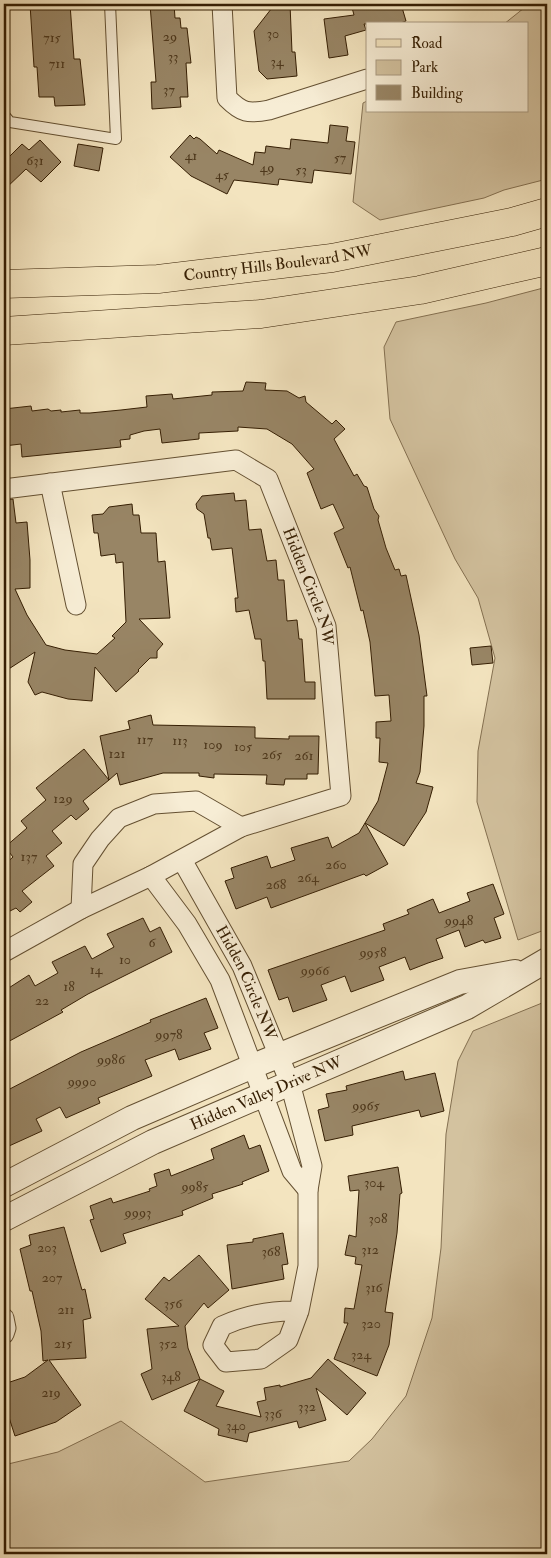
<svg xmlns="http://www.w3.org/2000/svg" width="551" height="1558" viewBox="0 0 551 1558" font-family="'IM FELL Double Pica',serif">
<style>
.green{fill:#d3c29f;stroke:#847051}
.building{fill:#988565;stroke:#351e03}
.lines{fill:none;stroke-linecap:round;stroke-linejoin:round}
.service-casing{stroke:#645032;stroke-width:12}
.minor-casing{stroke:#645032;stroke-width:21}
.tertiary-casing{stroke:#645032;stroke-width:26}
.primary-casing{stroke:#351e03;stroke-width:29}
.service{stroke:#f7edd5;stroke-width:10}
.minor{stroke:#f7edd5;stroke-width:19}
.tertiary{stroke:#f7edd5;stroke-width:24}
.primary{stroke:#f3e4bf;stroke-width:28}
.labels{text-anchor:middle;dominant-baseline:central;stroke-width:4.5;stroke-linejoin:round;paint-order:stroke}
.number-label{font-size:14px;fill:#4e381c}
.street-label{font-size:16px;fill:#351e03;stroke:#f7edd5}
</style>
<rect width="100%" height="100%" fill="#f3e4bf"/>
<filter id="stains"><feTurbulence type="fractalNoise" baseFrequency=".004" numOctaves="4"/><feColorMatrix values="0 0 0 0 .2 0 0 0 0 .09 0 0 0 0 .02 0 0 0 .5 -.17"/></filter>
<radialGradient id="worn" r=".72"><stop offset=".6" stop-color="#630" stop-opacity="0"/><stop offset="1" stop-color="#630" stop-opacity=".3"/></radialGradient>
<path class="green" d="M529 4H547V179L504 190 484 198 380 220 353 202 363 103 367 101V111H527V24H504Z
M547 287V929L518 940 477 802 478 751 495 658 478 598 455 559 390 419 384 347 396 322 486 303Z
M547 1001V1554H4V1465L58 1452 121 1421 205 1482 349 1461 372 1439 406 1396 432 1318 441 1248 446 1134 458 1061 473 1031Z"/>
<path class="building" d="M30 4H70L74 59H80L85 105 55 106 54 97H39L37 67H34Z
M150 4H174L175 18H180L181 28H187L191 63H186L188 97H180L181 107 152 109 151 82H156Z
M275 4H290L292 52H295L297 76 267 79 259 71 254 31Z
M351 4H401L406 21 398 24H364L366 30 345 36 348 55 329 58 324 19 354 15Z
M330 125 348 127 346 141 355 142 351 174 314 170 312 183 279 179 278 185 234 180 227 194 191 176 170 157 190 135 194 139 196 137 200 139 217 154 219 150 253 165 255 152 265 153 266 146 290 149 291 139 328 143Z
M40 140 61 162 41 182 26 169 4 190V162L22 144 29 150Z
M78 144 103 148 99 171 74 166Z
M246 382 266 383 265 390 287 391 299 398 305 396 306 402 332 424 336 420 345 429 334 439 354 476 357 474 364 486 367 487 374 509 379 516 378 520 386 548 395 570 399 569 401 576 406 575 419 635 427 696H424V726L420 772 416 783 433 787 426 812 404 846 365 823 378 801 388 763 379 762 380 738H376V722L391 721 389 695 375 696 370 642 363 610 361 611 350 567 348 568 334 533 344 528 333 504 321 509 307 473 314 469 292 444 267 429 238 427V431L199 433V439L162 443 160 429 144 431 130 435V439L120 440 121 447 22 457 21 444 4 446V409L31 406 32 411 48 409 51 411 61 410V412L80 410V413H90L121 410 147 407 146 396 172 394 173 399 212 395V392L243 391Z
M234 493 235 501 246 500 249 530 261 529 267 561 276 560 278 580H284L287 621 297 620 299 639H302L305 682H315V699H267L265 661H263L261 639H255L249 610 236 612 235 598H238L232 548 212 550 210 538H208L204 514 197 509 196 504 202 496Z
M13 499 16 523 27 522 30 560V588L15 589 27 615 46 645 65 650 97 654 115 638 112 636 126 622 123 562 116 563 115 554 101 556 98 533H94L92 515 103 514 109 507 132 504 133 515H139L141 533H156L158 562 165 561 170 618 139 619 163 644 157 651V658H150L138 670 139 671 116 692 95 667 92 701 68 699 42 692 35 695 28 682 35 652 4 672V500Z
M491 646 493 663 472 665 470 648Z
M151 715 153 725 255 727V738L289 739V736H319L318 774H307V779H285L284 785 266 784 267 775 214 774V778L199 776V773H163L120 785 117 773 109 780 100 736 130 729 128 721Z
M84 749 109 780 83 801 89 809 76 820 71 815 52 831 62 843 46 856 54 866 22 891 32 902 20 912 16 908 4 914V865L13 857 5 847 27 828 21 821 46 800 36 788Z
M365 823 388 864 366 876 364 874 271 908 267 897 236 909 225 881 234 878 231 868 267 856 271 868 295 860 291 848 328 837 332 848 359 833Z
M493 884 504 914 494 918 501 938 485 943 483 940 465 947 459 930 436 939 443 958 428 963 410 970 405 957 379 967 384 980 351 992 345 976 321 985 327 1000 293 1012 288 997 279 1000 268 970 385 930 383 924 409 914 407 910 433 899 439 913 470 901 467 893Z
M143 918 150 932 160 927 172 952 88 994 61 1010 63 1012 4 1044V991L29 975 35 986 58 973 52 962 85 946 92 959 114 947 107 934Z
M206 998 218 1028 204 1033 211 1049 179 1060 175 1049 145 1060 152 1076 98 1098 100 1103 66 1118 60 1107 36 1119 42 1131 9 1146 4 1136V1092L81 1052 151 1022 150 1020Z
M403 1071 405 1080 435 1073 444 1111 421 1117 419 1110 352 1126 353 1135 325 1141 318 1110 329 1107 326 1094 347 1090 346 1086Z
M244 1135 249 1149 260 1145 269 1171 242 1182 243 1184 212 1194 213 1198 182 1211 183 1215 123 1234 126 1243 101 1252 90 1220 94 1219 90 1206 111 1198 113 1203 150 1191 149 1189 157 1186 154 1174 169 1169 171 1176 214 1159 211 1149Z
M398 1167 402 1193 400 1194 397 1233 385 1312 393 1313 389 1345 377 1376 334 1359 348 1323H344L345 1308 354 1309 362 1265 355 1264 356 1257 345 1255 349 1235 356 1237 359 1190 350 1191 348 1176Z
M64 1227 82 1290 85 1289 91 1318 83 1320 86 1358 49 1360 81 1405 56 1422 15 1436 4 1402V1384L25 1377 48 1360 43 1361 41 1331 32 1291H30L20 1249 31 1245 29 1235Z
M283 1233 288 1264 282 1265 284 1279 232 1289 227 1245 253 1242V1239Z
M199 1255 229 1290 208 1308 204 1303 185 1326 188 1348 200 1379 152 1400 141 1374 152 1369 147 1329 179 1326 145 1299 164 1277 169 1281Z
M328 1359 366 1393 347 1415 316 1388 326 1420 299 1428 297 1421 249 1433 247 1442 218 1435 219 1429 184 1411 200 1379 224 1391 216 1406 261 1417 257 1402 266 1400 264 1388 280 1385V1387L311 1378Z"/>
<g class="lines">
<defs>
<path id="service" d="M4 115 10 122 116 139 110 4"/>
<g id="minor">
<path d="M222 4 227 98C242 113 248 114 269 110L367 79"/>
<path d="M50 483 76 605"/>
<path id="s1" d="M4 489 236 460 268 479 326 626 341 796 241 827 151 876 81 909 4 952"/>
<path id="s2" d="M182 860 242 966 290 1083 312 1166 308 1190V1266L299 1311 288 1340 261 1359 226 1362 213 1345 222 1326C247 1315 272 1310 299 1311"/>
<path d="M151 876 187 924 220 980 292 1171 308 1190"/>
<path d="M81 909 83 864 100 839 119 818 154 804 196 801 241 827"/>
<path d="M4 1318 6 1328 4 1334"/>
</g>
<g id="tertiary">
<path d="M4 1185 132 1118 253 1066 460 982 515 972"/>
<path id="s3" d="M4 1219 153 1142 467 1007 547 960"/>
</g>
<g id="primary">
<path id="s4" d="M4 284 158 279 332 258 512 222 547 212"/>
<path d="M4 331 261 314 420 290 547 261"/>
</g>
</defs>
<use href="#service" class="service-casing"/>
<use href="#minor" class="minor-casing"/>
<use href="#tertiary" class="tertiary-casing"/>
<use href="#primary" class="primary-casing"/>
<use href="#service" class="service"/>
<use href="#minor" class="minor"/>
<use href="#tertiary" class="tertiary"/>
<use href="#primary" class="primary"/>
</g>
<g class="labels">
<g class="number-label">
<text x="273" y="33">30</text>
<text x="170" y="36">29</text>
<text x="52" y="37">715</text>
<text x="173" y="56">33</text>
<text x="277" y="61">34</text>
<text x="57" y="63">711</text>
<text x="169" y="89">37</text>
<text x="191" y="155">41</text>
<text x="340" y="157">57</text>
<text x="35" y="160">631</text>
<text x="267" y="167">49</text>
<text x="301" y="169">53</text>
<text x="222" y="174">45</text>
<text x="145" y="739">117</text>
<text x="180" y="740">113</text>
<text x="213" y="744">109</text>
<text x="243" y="746">105</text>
<text x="117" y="753">121</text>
<text x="272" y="754">265</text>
<text x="304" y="755">261</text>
<text x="63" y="798">129</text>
<text x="29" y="856">137</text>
<text x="336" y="864">260</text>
<text x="308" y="877">264</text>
<text x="276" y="884">268</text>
<text x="459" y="920">9948</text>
<text x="152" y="942">6</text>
<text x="373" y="952">9958</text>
<text x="125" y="959">10</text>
<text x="96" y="969">14</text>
<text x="315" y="970">9966</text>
<text x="69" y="986">18</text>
<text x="42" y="1000">22</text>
<text x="169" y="1034">9978</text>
<text x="111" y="1059">9986</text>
<text x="82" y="1081">9990</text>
<text x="366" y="1105">9965</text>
<text x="374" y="1182">304</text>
<text x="195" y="1186">9985</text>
<text x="138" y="1212">9993</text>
<text x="378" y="1218">308</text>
<text x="47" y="1247">203</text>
<text x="370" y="1249">312</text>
<text x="271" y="1251">368</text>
<text x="52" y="1277">207</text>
<text x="374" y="1287">316</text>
<text x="173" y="1303">356</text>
<text x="66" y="1309">211</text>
<text x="371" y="1323">320</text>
<text x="63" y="1343">215</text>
<text x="168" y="1343">352</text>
<text x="361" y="1354">324</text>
<text x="171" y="1376">348</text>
<text x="51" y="1392">219</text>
<text x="307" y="1406">332</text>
<text x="273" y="1413">336</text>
<text x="236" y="1425">340</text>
</g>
<g class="street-label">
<text stroke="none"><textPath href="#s4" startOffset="275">Country Hills Boulevard NW</textPath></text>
<text stroke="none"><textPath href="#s1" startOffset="386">Hidden Circle NW</textPath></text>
<text stroke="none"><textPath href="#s2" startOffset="139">Hidden Circle NW</textPath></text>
<text stroke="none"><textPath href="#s3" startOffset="291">Hidden Valley Drive NW</textPath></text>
</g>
</g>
<rect width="551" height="1558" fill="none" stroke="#f3e4bf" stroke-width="20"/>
<rect x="5" y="5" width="541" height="1548" fill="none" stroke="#351e03" stroke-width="2.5"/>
<rect x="10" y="10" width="531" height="1538" fill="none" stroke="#351e03"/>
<rect x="366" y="22" width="162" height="90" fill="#f7edd5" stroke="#a99a81"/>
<rect x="376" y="39" width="25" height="8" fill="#f3e4bf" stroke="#a99a81"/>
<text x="411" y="48" font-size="15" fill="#351e03">Road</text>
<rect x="376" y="60" width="25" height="15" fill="#d3c29f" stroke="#a99a81"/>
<text x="411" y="72" font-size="15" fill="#351e03">Park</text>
<rect x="376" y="85" width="25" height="15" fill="#988565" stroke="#a99a81"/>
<text x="411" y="98" font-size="15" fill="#351e03">Building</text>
<rect width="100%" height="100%" filter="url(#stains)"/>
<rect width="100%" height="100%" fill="url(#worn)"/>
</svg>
